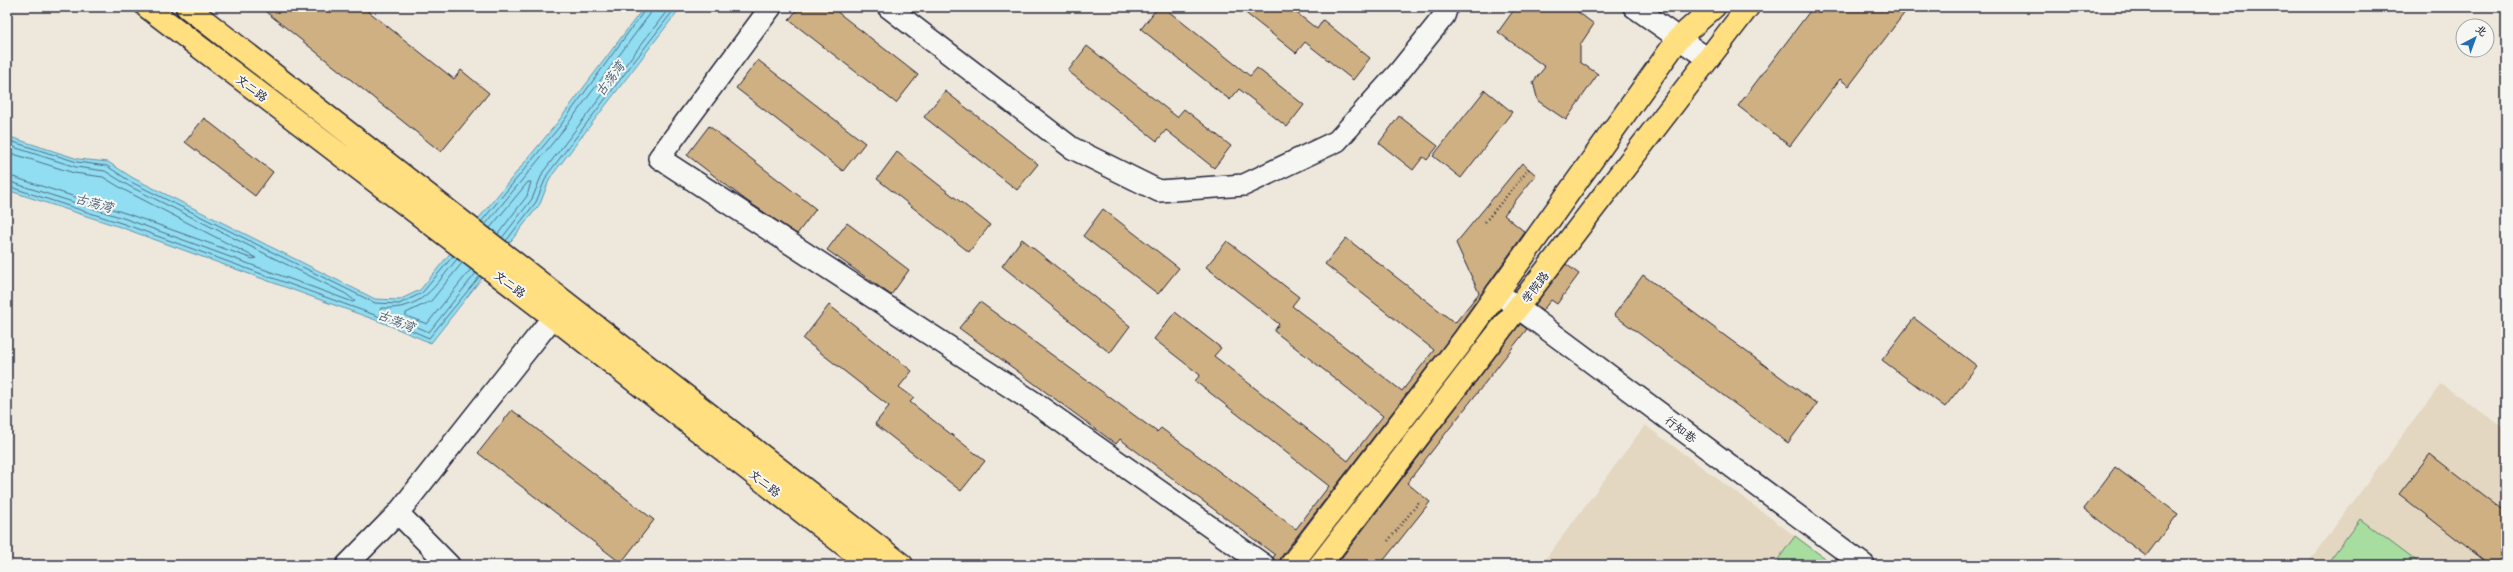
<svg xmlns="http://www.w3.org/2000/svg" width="2513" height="572" viewBox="0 0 2513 572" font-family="Delius,'LXGW WenKai TC',sans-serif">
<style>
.built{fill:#e4d7c1}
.green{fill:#a8dda0;stroke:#65806e}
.water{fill:#91ddf1;stroke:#6592a8}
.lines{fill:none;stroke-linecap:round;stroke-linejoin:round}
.shore{stroke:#4e6d84;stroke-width:1}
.building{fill:#ceb083;stroke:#22223b}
.minor-casing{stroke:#22223b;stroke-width:24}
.major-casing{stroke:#22223b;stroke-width:25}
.path{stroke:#22223b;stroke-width:2.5;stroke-dasharray:1 3;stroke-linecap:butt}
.minor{stroke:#f6f6f2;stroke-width:21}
.major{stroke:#ffdf80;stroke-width:22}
.labels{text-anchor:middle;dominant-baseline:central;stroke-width:4;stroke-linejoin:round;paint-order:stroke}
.street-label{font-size:12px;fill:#22223b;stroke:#f6f6f2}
.water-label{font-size:13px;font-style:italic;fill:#435a72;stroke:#f6f6f2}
</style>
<rect width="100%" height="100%" fill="#eee8dc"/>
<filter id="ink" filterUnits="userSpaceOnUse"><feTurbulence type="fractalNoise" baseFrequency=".025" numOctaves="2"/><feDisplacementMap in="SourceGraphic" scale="8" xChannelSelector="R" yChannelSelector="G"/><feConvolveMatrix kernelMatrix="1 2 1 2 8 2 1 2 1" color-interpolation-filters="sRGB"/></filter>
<g filter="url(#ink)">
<path class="built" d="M2441 384 2506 429V565H2306Z
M1645 425 1795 536 1834 565H1541Z"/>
<path class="green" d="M2360 519 2421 565H2326Z
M1795 536 1834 565H1774Z"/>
<path class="water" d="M644 7H681L550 178 540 204 431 343 381 322 123 228 7 190V136L78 159 108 162 133 178 375 299 399 300 420 290 557 123Z"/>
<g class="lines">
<path class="shore" d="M7 140 77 162 107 166 131 182 375 303 399 304 422 293 453 256
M7 145 76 167 105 171 129 186 346 294 355 301 353 302 126 219 7 181
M7 152 74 173 103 177 126 191 256 258 253 259 128 214 7 175
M7 186 124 224 383 318 429 338 480 276
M481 222 560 126 647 7
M485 225 564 129 650 14 652 7
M490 228 528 182H531L527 196 498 234
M502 238 532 199 543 172 670 7
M506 241 536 202 547 175 676 7
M457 259C433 288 423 310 381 308L380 311 429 332 476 273
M462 263 431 301 406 313V316L427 324 471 269"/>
</g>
<path class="building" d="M260 7H363L454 79 461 70 489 93 441 152Z
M799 7H831L918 75 896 103 789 20Z
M1158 7H1163L1250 76 1257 68 1304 105 1287 127 1239 89 1230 100 1141 29Z
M1238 7H1289L1317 29 1323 20 1370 58 1353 80 1305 42 1296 53Z
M1516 7H1571L1594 24 1580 45V62L1598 74 1566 120 1538 101 1533 82 1545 67 1498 32Z
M1813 7H1909L1849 86 1840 79 1790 146 1738 106Z
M1087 46 1177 117 1184 109 1231 146 1214 168 1166 130 1157 141 1068 71Z
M758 60 865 143 843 171 736 88Z
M1485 90 1512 112 1461 178 1433 156Z
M945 91 1038 164 1017 190 924 117Z
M1399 116 1438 146 1427 160 1423 157 1413 170 1379 143Z
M204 118 273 172 255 196 185 142Z
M709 126 816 209 797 234 747 201 687 155Z
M897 152 990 225 969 252 877 179Z
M1522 163 1536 175 1504 215 1525 232 1455 331 1281 557 1279 565H1276L1273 558 1275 555 1120 439 1116 444 959 328 980 302 1157 432 1161 428 1296 529 1329 486 1195 381 1200 375 1154 339 1175 312 1221 348 1214 356 1348 461 1383 416 1274 331 1279 324 1206 267 1227 241 1299 297 1292 306 1402 391 1434 350 1325 264 1346 238 1455 323 1479 293 1456 243Z
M1103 209 1179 268 1158 294 1083 236Z
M847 223 909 270 891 295 827 250Z
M1022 239 1130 326 1110 353 1002 266Z
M1566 264 1579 274 1557 304 1551 300 1542 311 1535 305Z
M1643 275 1817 404 1788 443 1614 315Z
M829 305 912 371 899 387 914 398 910 402 985 461 961 491 875 424 889 406 803 339Z
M1914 318 1977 366 1945 407 1882 360Z
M1520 324 1527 329 1407 483 1430 502 1380 565H1336Z
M512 410 654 520 621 563 478 453Z
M2430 454 2506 513V565H2490L2399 494Z
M2115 467 2178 514 2146 556 2084 509Z"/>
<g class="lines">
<defs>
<path id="minor" d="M771 7 659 158 1032 401 1264 565
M888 7 1072 148 1159 191 1244 185 1337 141 1399 72 1444 16 1447 7
M1634 7 1708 59
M1497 292 1864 565
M398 513 449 565
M347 565 398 513 553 317"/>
<path id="major" d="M147 7 553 317 870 565
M187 7 902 565
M1291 565 1465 338 1679 38 1714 7
M1320 565 1748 7"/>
</defs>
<use href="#minor" class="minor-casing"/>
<use href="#major" class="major-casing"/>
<path class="path" d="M1485 222 1529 169
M1388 541 1420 501"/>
<use href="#minor" class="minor"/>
<use href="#major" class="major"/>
</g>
</g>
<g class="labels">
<g class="street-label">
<text transform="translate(252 88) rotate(37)">文二路</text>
<text transform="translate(510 284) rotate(37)">文二路</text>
<text transform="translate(1535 287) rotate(-53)">学院路</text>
<text transform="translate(1681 429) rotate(37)">行知巷</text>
<text transform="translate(765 483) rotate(38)">文二路</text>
</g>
<g class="water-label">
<text transform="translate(610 79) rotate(-53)">古荡湾</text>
<text transform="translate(94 203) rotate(16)">古荡湾</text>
<text transform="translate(396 321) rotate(22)">古荡湾</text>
</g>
</g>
<rect width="2513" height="572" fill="none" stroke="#f6f6f2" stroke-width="24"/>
<rect x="12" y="12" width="2489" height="548" fill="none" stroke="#22223b" stroke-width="1.5" filter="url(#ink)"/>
<g transform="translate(2475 38) rotate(41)"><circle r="19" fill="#f6f6f2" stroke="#a1a1a9"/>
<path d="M0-3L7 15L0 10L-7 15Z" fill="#1f6fb2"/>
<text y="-6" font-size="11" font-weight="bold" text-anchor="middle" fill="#22223b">北</text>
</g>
</svg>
